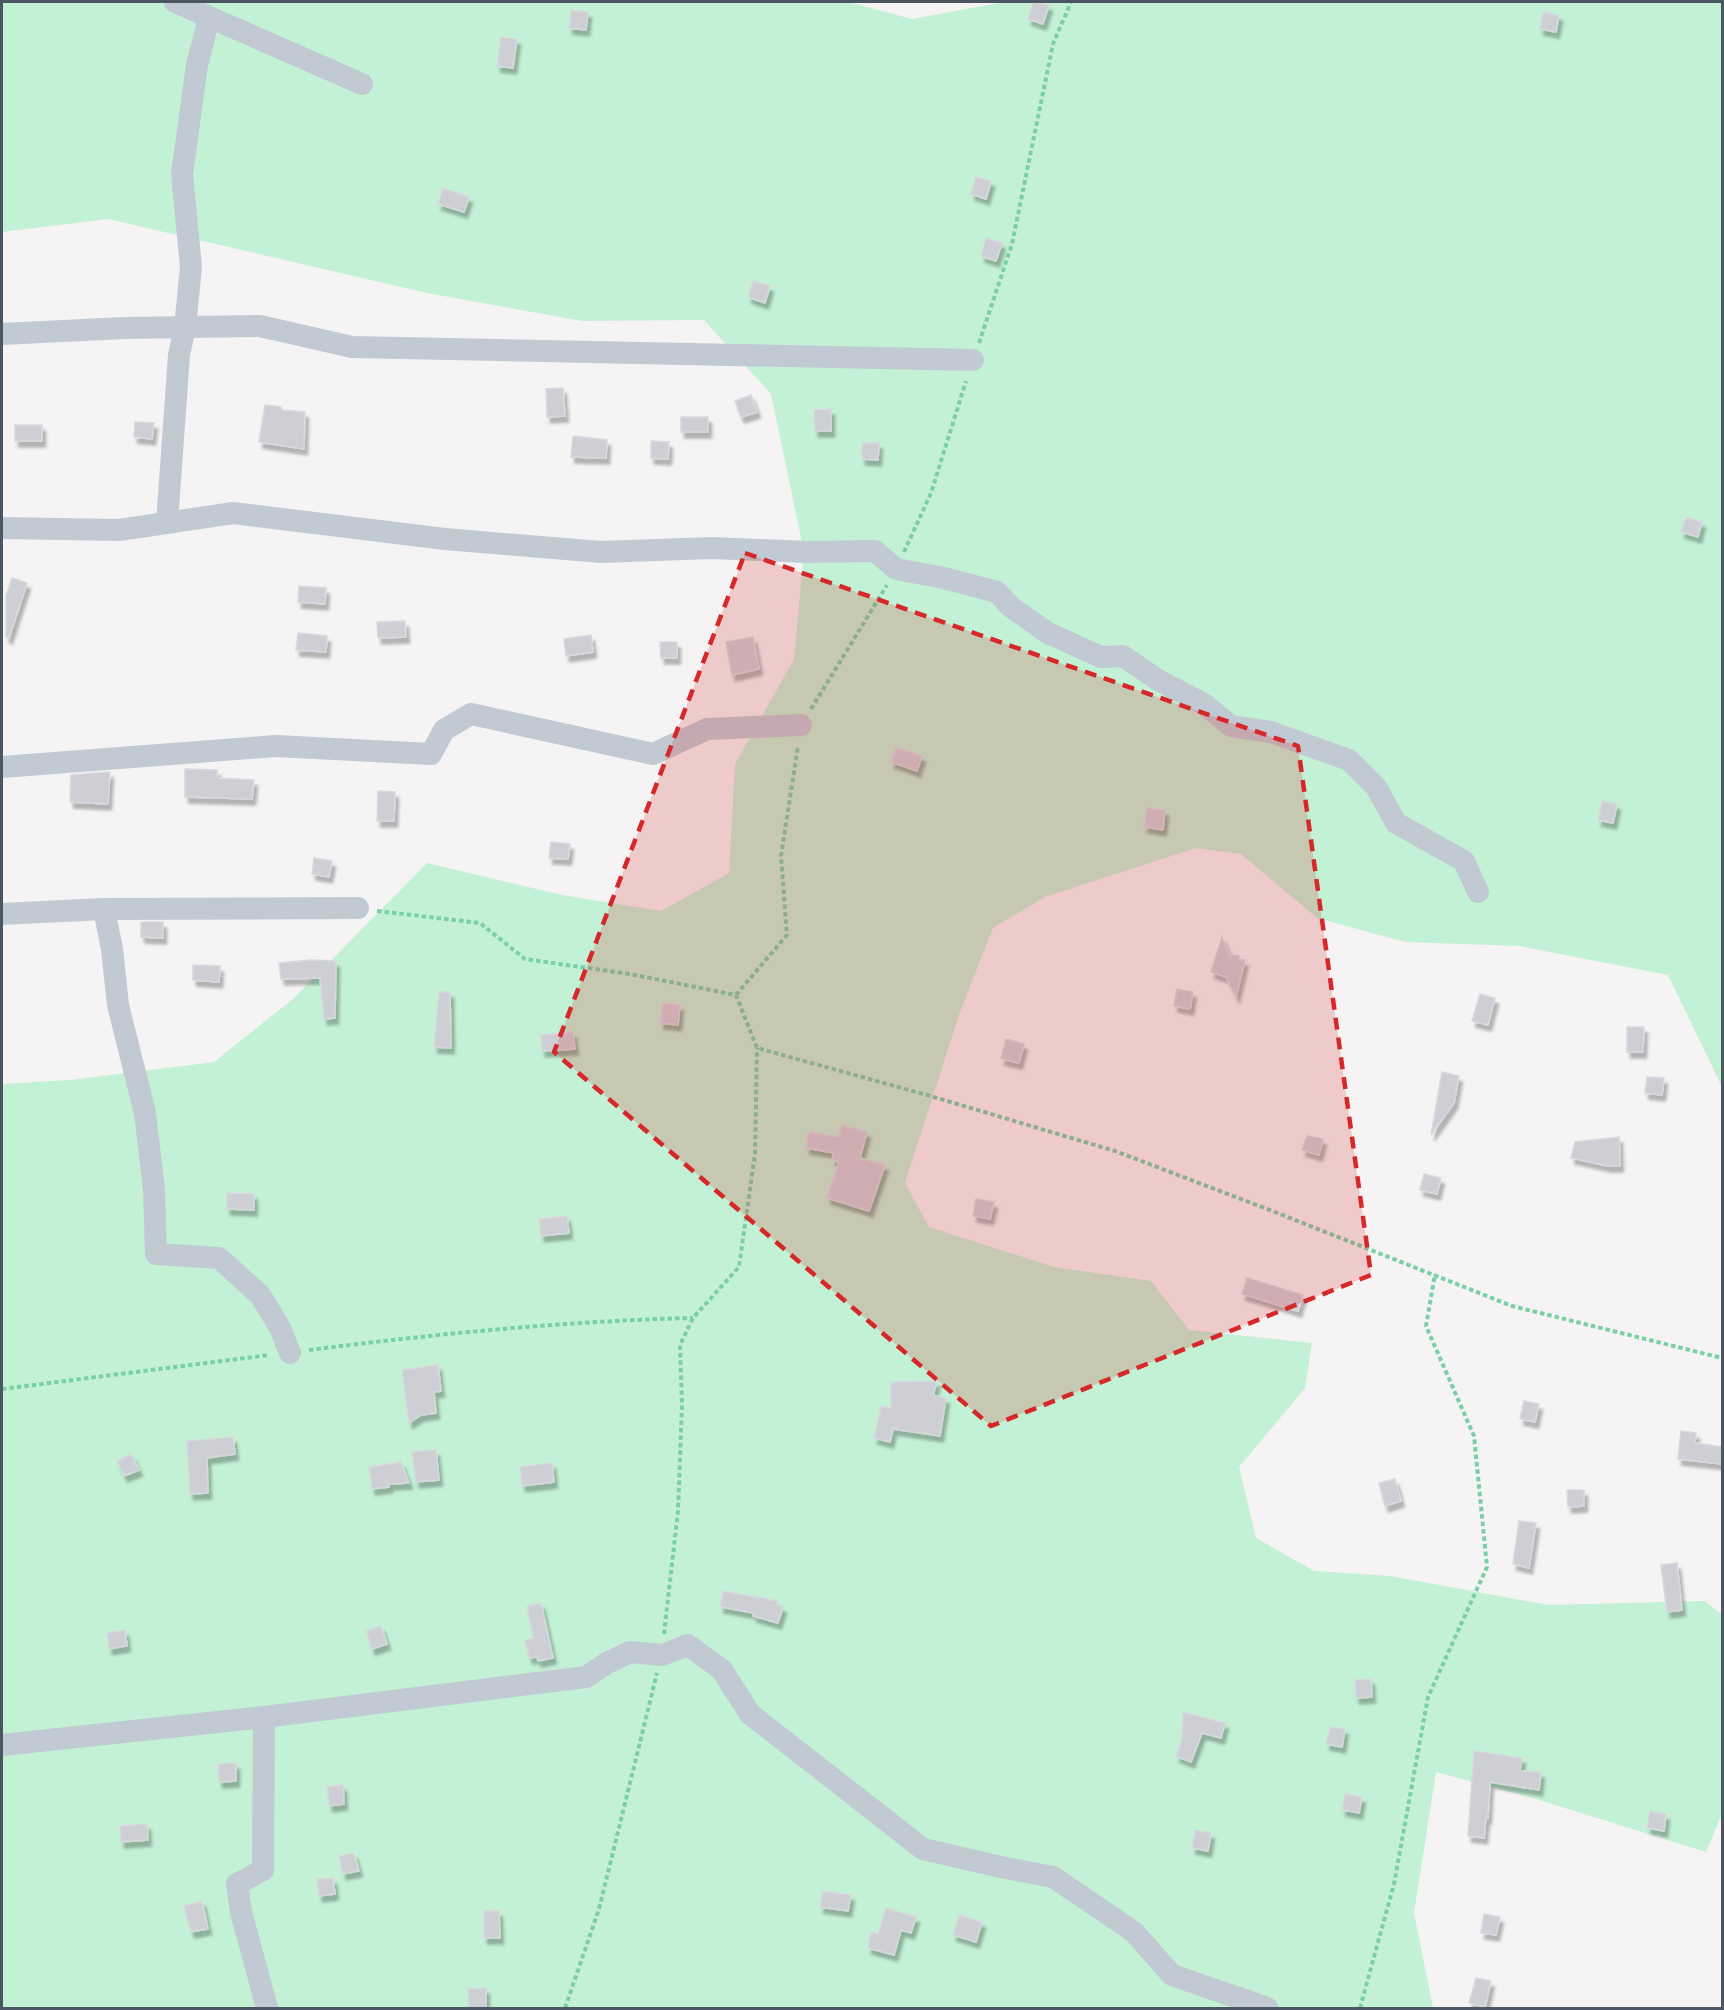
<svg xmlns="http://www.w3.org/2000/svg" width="1724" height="2010" viewBox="0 0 1724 2010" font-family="Raleway,sans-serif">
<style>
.green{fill:#c3f1d5}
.building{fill:#cdcfd5;stroke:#d7d9de;stroke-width:1.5;filter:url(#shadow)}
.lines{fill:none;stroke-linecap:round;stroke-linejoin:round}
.path{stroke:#7ad0a6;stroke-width:4;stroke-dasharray:4.5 3;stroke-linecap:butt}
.street{stroke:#c1cad2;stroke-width:22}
.marked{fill:#d62828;fill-opacity:0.2;stroke:#d62828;stroke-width:4.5;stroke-dasharray:12 8;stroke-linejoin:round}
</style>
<defs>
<filter id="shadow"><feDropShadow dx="3.5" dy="6" stdDeviation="1.5" flood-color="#0004"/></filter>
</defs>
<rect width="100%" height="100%" fill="#f5f3f3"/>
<path class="green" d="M2 2H848L912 19 1004 2H1722V1087L1668 975 1519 946 1405 942 1317 918 1241 854 1196 848 1045 897 993 928 960 1012 905 1183 929 1227 1054 1267 1151 1281 1189 1330 1312 1343 1305 1388 1239 1467 1256 1538 1314 1571 1390 1576 1548 1605 1705 1601 1722 1615V1814L1706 1852 1536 1799 1436 1772 1414 1913 1433 2008H2V1084L70 1080 214 1062 293 999 427 863 562 895 661 911 729 873 735 764 794 659 804 552 771 394 704 320 582 321 427 293 108 219 2 232Z"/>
<path class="building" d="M1033 2 1049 5 1043 24 1028 19Z
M571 10 588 12 586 30 569 28Z
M1543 12 1559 15 1556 32 1540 29Z
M501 37 517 39 513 68 497 66Z
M976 177 991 181 986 199 971 194Z
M443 188 469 197 464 212 438 204Z
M986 238 1002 243 996 261 981 256Z
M753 281 770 286 765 303 748 297Z
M563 388 565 416 547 417 546 389Z
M751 395 757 412 741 417 735 401Z
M265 405 281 407V410L305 412 304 449 259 442Z
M831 409V431H815L814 410Z
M681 417H708V432H681Z
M135 422 154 423 152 439 134 437Z
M15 425H42V441H15Z
M573 436 607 440 606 458 571 457Z
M651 441 669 442 668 459 651 458Z
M862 443H879L878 460 862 459Z
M1686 517 1702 522 1698 537 1681 532Z
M12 578 27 583 9 638 6 637V596Z
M299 586 326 588 325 604 298 602Z
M405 621 406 637 378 638 377 622Z
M298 633 327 636 326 652 296 650Z
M591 635 593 652 566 656 564 639Z
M753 637 759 669 732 675 726 642Z
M660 642H677V658H661Z
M896 748 922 756 917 771 891 762Z
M185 769 217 770V778L254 780 252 799 185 797Z
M110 772 108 804 70 802 71 775Z
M378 791 395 792 394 821H377Z
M1602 801 1617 804 1613 823 1598 820Z
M1147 808 1165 810 1163 830 1144 827Z
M551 842 570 844 568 859 549 858Z
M314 858 332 861 329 877 312 874Z
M141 922H163V938L141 937Z
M1222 937 1229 955 1239 956V960H1245L1236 997 1226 977 1211 972Z
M311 960 336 961 335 1018 324 1019 320 978 281 979 279 963Z
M193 965 220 966 219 982 193 980Z
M1177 989 1193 992 1190 1009 1174 1006Z
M439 992H450L451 1048 434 1047Z
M1480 994 1495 998 1488 1025 1472 1021Z
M663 1003 680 1005 678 1025 660 1023Z
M1627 1027H1644L1643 1052H1627Z
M573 1032 575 1049 542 1051 541 1035Z
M1006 1039 1024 1044 1019 1063 1001 1059Z
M1442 1072 1459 1076 1454 1103 1431 1135Z
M1647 1077 1664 1078 1662 1095 1645 1093Z
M842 1125 867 1132 860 1158 885 1165 869 1211 827 1198 839 1162 832 1160 834 1153 806 1148 809 1132 838 1137Z
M1307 1136 1323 1139 1319 1155 1302 1150Z
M1619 1137 1620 1166H1608L1571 1158 1575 1142Z
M1424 1174 1441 1178 1437 1194 1420 1190Z
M227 1193 254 1194V1210L227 1209Z
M976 1199 994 1202 990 1219 973 1216Z
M567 1216 569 1233 541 1236 539 1219Z
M1247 1278 1303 1295 1298 1311 1242 1294Z
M438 1365 441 1391 434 1392 436 1413 421 1415 409 1423 402 1370Z
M937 1381 933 1395 946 1398 940 1436 893 1429 890 1442 874 1438 881 1406 891 1408V1382Z
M1524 1401 1539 1404 1535 1422 1520 1419Z
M1681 1431 1696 1433 1695 1443 1722 1447V1464L1678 1459Z
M233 1437 235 1454 207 1458 208 1493 190 1494 187 1441Z
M436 1450 439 1480 416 1482 412 1452Z
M131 1454 139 1470 124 1476 117 1461Z
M401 1462 409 1483 389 1484V1487L372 1489 369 1467Z
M552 1463 554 1482 522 1486 520 1467Z
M1395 1479 1401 1501 1385 1506 1379 1483Z
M1567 1490H1584V1506L1568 1507Z
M1519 1521 1536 1523 1529 1568 1513 1564Z
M1677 1563 1682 1610 1667 1612 1661 1565Z
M723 1591 778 1601 777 1605 783 1607 778 1623 753 1616 754 1613 720 1607Z
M541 1603 553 1658 538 1661 537 1657 529 1658 525 1640 533 1638 527 1606Z
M381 1626 387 1644 372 1649 366 1631Z
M125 1630 127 1646 109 1649 107 1633Z
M1371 1679 1372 1697 1356 1698 1355 1680Z
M1183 1712 1225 1723 1221 1738 1202 1733 1191 1762 1176 1756 1182 1739Z
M1330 1727 1345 1729 1342 1747 1326 1744Z
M1474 1751 1522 1758 1520 1771 1541 1772 1539 1790 1490 1782 1488 1818H1486L1484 1838 1468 1836Z
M236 1763V1781L219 1782 218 1764Z
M343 1785 344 1804 329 1806 327 1787Z
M1345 1794 1362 1797 1359 1813 1342 1810Z
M1650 1811 1666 1814 1664 1831 1647 1828Z
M147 1824 148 1840 121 1842 120 1826Z
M1195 1830 1211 1833 1208 1851 1192 1848Z
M354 1853 359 1871 343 1874 339 1856Z
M333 1878 335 1894 319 1896 317 1879Z
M823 1891 851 1895 848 1911 820 1907Z
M202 1901 208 1929 191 1932 184 1906Z
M886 1908 916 1917 911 1933 901 1930 894 1955 868 1948 871 1932 878 1934Z
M484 1911H499L500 1938H484Z
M1484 1914 1500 1917 1496 1935 1481 1933Z
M959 1915 982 1922 976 1942 953 1935Z
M1476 1978 1491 1981 1485 2007 1469 2003Z
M486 1988V2008H469L468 1989Z"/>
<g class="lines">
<path class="path" d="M979 343 1012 244 1053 44 1071 2
M904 552 931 493 966 381
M811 709 887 585
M377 911 480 923 525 959 630 974 736 995 757 1048 927 1095 1115 1151 1275 1212 1512 1306 1722 1358
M736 995 787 935 781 856 798 746
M309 1350C436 1334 564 1321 693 1318
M2 1389 269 1355
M664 1634 678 1511 682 1404 680 1345 693 1318 739 1267 755 1154 757 1048
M565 2008 599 1909 657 1673
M1360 2008 1394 1884 1428 1697 1487 1567 1474 1436 1426 1326 1435 1274"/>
<path class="street" d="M175 2 362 84
M2 334 124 328 260 326 352 347 973 360
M167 523 179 355 185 327 191 267 182 174 197 65 209 18
M2 528 119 530 233 513 445 539 601 552 712 548 807 552 875 551 896 569 944 578 997 592 1011 607 1048 633 1101 657 1123 656 1158 680 1204 704 1231 726 1271 732 1349 760 1376 787 1396 823 1464 861 1478 892
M2 767 276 746 431 754 444 730 471 714 653 754 707 729 801 725
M104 909 112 949 118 1005 145 1113 154 1190 156 1254 219 1258 260 1295 280 1328 290 1353
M2 914 104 909 358 908
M264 1717 263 1870 237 1884 241 1912 267 2008
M2 1745 264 1717 586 1677 607 1663 630 1652 662 1655 688 1645 722 1670 750 1714 923 1849 1001 1867 1053 1877 1134 1932 1172 1975 1267 2008"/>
</g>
<path class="marked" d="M745 553 1298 746 1371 1275 991 1426 554 1052Z"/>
<rect width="1724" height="2010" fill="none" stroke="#4a5661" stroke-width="6"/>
</svg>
